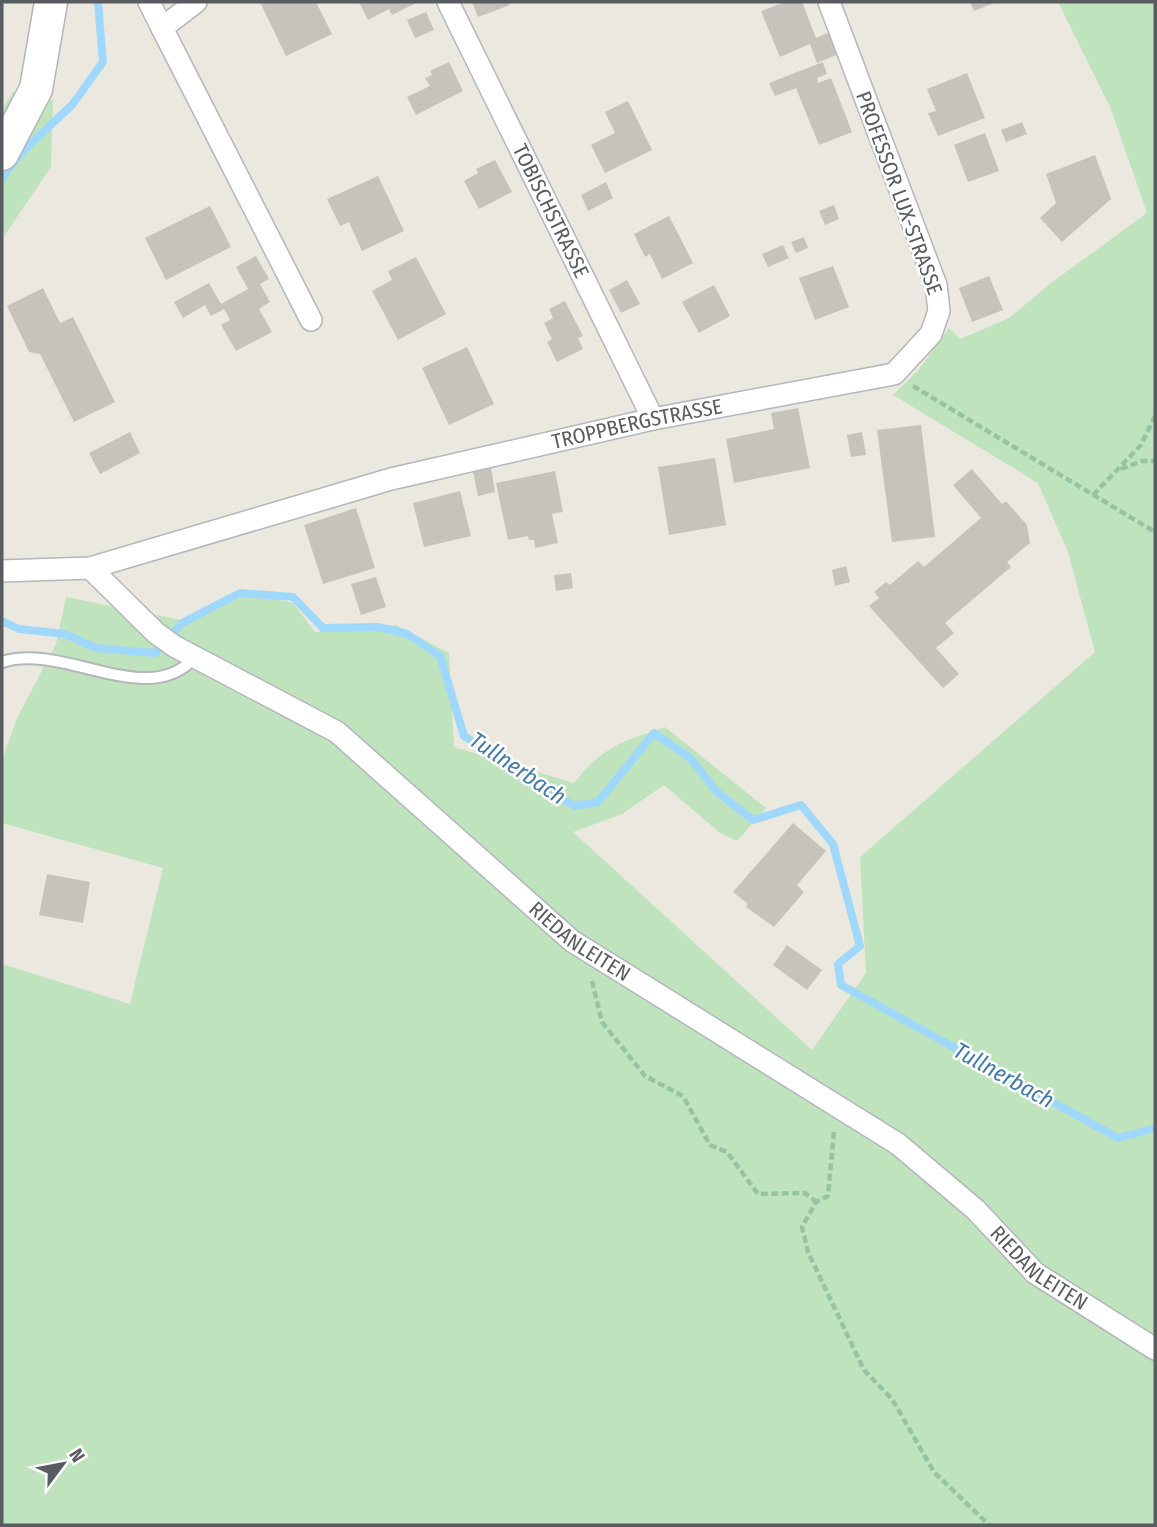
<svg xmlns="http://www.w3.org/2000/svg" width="1157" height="1527" viewBox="0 0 1157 1527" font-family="'Fira Sans Condensed',sans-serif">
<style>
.green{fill:#bfe3bd}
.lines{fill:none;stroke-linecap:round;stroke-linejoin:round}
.stream{stroke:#a0d8fb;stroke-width:8}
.building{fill:#c6c3bd}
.lane-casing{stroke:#b3b6ba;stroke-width:14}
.street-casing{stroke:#b3b6ba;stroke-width:24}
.secondary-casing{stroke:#b2b6ba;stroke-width:35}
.path{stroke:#96c3a1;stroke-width:4.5;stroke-dasharray:7 3.5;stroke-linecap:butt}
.lane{stroke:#fff;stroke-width:10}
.street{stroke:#fff;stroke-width:21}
.secondary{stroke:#fff;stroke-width:32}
.labels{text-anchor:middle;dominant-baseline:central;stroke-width:5;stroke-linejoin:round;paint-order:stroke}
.street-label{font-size:21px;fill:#595d61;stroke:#fff}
.water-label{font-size:23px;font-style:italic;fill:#4079ac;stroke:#fff}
</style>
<rect width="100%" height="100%" fill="#ebe8e0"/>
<path class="green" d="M1058 2H1155V1525H2V964L130 1004 163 868 2 823V760L17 718 56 644 66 597 186 621 242 592 293 603 315 632 396 625 449 653 454 747 574 783C603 746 622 742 665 727L766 808 737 841 720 833 664 785 622 814 573 832 812 1050 866 973 860 857 1095 652 1068 552 1038 483 893 395 917 372 949 328 960 339 1009 318 1051 283 1147 213 1111 109Z
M13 92 53 100 51 167 2 239V110Z"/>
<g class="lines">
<path class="stream" d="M2 178 23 151 72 105 103 62 98 2
M2 621 19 629 65 634 96 648 155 653 182 623 240 593 293 597 323 628 378 627 407 634 440 656 464 736 574 806 598 802 654 733 690 758 717 792 753 820 801 805 833 844 860 946 838 964 841 985 1118 1138 1155 1128"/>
</g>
<path class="building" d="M260 2H316L332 34 286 56Z
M359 2H418L392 15 389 9 368 20Z
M472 2H508L510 5 478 17Z
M785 2H802L816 38 830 32 839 54 817 63 810 44 780 57 761 11Z
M970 2H996L974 11Z
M426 12 434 30 415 38 407 20Z
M449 62 463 91 416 115 407 97 430 86 425 78 432 75 430 71Z
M823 62 827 74 817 78 818 83 831 78 852 132 819 145 796 88 775 96 769 83Z
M967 73 985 118 938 136 928 113 936 111 927 89Z
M628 101 652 150 605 173 591 145 615 133 605 112Z
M1022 122 1027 134 1006 142 1001 130Z
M985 133 999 171 968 182 954 145Z
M1095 155 1111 199 1062 242 1040 218 1056 203 1046 174Z
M495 160 512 192 479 209 464 181 478 173 476 169Z
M378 176 404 231 362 251 349 222 340 226 327 199Z
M606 182 613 198 588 211 581 195Z
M834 205 839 219 825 225 819 211Z
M210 206 231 247 166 280 145 238Z
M669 216 693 263 662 279 650 254 645 257 634 234Z
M804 237 808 248 796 253 791 242Z
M783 245 789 258 768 267 762 254Z
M256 256 269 279 260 284 270 302 259 309 272 332 236 351 221 325 230 320 224 309 211 316 205 305 183 318 174 302 209 283 221 304 248 289 236 267Z
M416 257 446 314 398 340 372 291 392 280 388 271Z
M833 266 849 307 815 320 799 278Z
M989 276 1003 310 972 322 959 288Z
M627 280 640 304 621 313 609 290Z
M714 285 730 316 699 333 682 302Z
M43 288 60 323 73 317 115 402 74 422 40 354 29 352 7 306Z
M565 301 583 336 578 338 583 349 557 362 547 342 552 339 544 323 553 318 549 309Z
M467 347 494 404 449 425 422 368Z
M798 408 810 468 734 483 726 439 774 429 771 413Z
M921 425 935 537 892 542 877 430Z
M130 432 140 453 100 474 89 453Z
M862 432 866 455 851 457 847 435Z
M715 458 726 525 669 535 658 467Z
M491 468 495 492 478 496 473 471Z
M972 469 1002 504 1006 501 1027 525 1030 543 1007 562 1011 567 945 623 954 633 936 648 959 674 943 688 869 606 879 598 874 592 886 582 890 585 918 561 924 567 981 518 953 485Z
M555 471 563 512 552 514 558 543 535 548 534 540H529L528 536 508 540 496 483Z
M460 491 471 536 424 547 413 503Z
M356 508 375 568 323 584 304 525Z
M846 566 850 582 835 586 832 570Z
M571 573 573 588 556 591 554 575Z
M376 577 386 607 361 615 351 584Z
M793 823 826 851 797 885 804 892 774 927 746 907 748 904 733 892Z
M47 874 90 882 83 923 39 915Z
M787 945 822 970 807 990 773 965Z"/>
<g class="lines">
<defs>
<path id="lane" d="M2 662C64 642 148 711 195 657"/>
<g id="street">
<path d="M149 2 162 28 196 2"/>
<path id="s1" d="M448 2 653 419"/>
<path d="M162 28 311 320"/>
<path id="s2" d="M90 568 156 633 174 646 337 732 572 941 898 1144 976 1210 1035 1273 1155 1349"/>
<path id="s3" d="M2 571 90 568 391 479 653 419 894 374 931 334 939 311 936 285 829 2"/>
</g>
<path id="secondary" d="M2 154 36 89 51 2"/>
</defs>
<use href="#lane" class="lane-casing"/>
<use href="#street" class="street-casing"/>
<use href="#secondary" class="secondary-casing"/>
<path class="path" d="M913 386 1155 532
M1121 469 1142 461H1155
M1093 495 1141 445 1155 416
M592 981 602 1022 645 1076 683 1096 710 1145 727 1152 758 1194 805 1193 816 1202
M834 1132 828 1196 816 1202 802 1227 808 1252 864 1370 892 1399 934 1472 989 1525"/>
<use href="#lane" class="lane"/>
<use href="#street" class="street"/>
<use href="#secondary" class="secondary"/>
</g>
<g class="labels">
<g class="street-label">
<text transform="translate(899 193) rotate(70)">PROFESSOR LUX-STRASSE</text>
<text stroke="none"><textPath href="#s1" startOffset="233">TOBISCHSTRASSE</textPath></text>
<text stroke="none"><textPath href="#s3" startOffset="654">TROPPBERGSTRASSE</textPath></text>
<text stroke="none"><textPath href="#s2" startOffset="620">RIEDANLEITEN</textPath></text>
<text stroke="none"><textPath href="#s2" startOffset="1186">RIEDANLEITEN</textPath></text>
</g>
<g class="water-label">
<text transform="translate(518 768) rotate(34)">Tullnerbach</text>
<text transform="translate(1004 1075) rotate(29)">Tullnerbach</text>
</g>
</g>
<rect width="1157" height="1527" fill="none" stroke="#595d61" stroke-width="7"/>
<g transform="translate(63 1464) rotate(58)" stroke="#ffffff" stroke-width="5" paint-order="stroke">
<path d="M0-5L12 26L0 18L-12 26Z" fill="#595d61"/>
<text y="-10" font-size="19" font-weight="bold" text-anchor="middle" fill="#595d61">N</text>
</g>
</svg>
